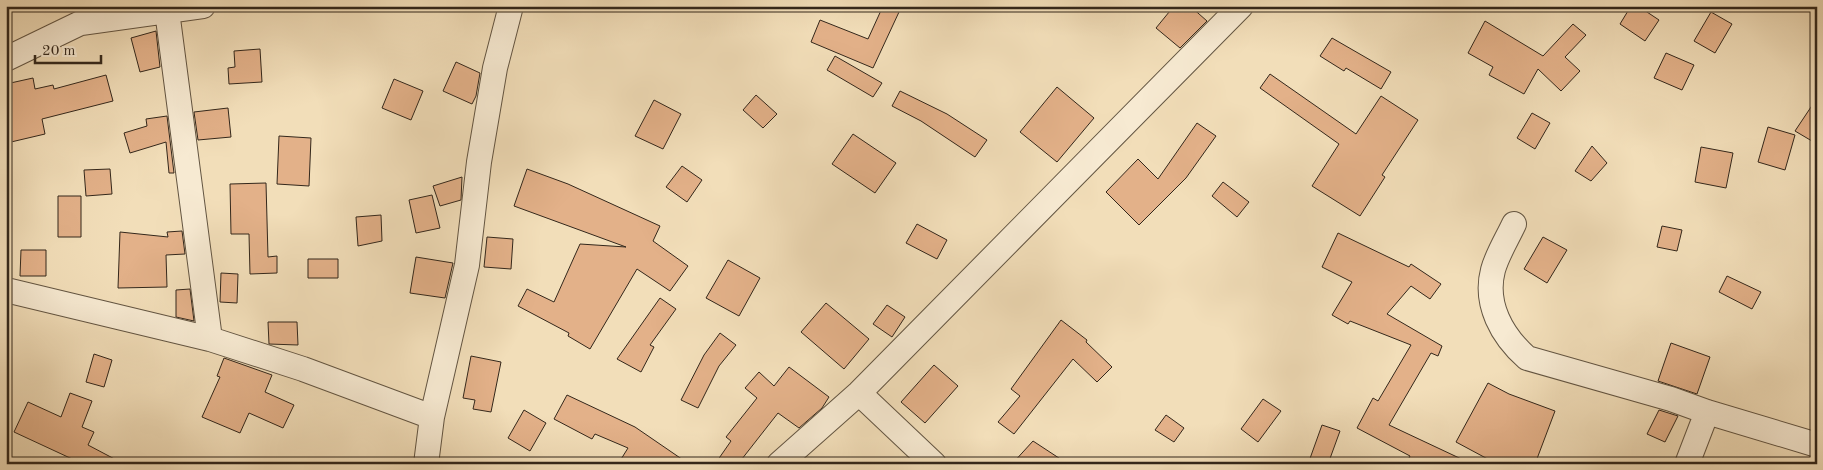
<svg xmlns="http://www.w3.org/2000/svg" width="1823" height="470" viewBox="0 0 1823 470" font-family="'Old Standard TT',serif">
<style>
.building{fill:#e3b189;stroke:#33271b}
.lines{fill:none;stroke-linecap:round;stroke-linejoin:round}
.minor-casing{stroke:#635542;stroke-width:26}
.minor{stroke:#f7ead2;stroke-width:24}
</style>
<rect width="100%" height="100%" fill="#f2deb9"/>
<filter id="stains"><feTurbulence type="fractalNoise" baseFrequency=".004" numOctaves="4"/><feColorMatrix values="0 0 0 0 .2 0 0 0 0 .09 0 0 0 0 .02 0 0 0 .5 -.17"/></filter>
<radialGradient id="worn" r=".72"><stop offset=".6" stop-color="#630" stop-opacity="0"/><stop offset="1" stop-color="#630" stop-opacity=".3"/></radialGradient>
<path class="building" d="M883 6 899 12 873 68 811 42 820 20 868 39Z
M1174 6H1190L1207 21 1180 48 1156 28Z
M1631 6H1638L1659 20 1645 41 1620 24Z
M1711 12 1732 24 1715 53 1694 41Z
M1485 21 1543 56 1573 24 1586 35 1565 57 1580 71 1561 91 1538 69 1524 94 1489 75 1493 67 1468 53Z
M156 31 160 67 140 72 131 38Z
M1332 38 1391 72 1381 89 1346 68 1344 71 1320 56Z
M260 49 262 82 229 84 228 68 235 67 234 51Z
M1666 53 1694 65 1682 90 1654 78Z
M835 56 882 83 873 97 827 70Z
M456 62 480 73 476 96 472 104 443 91Z
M1270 74 1356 134 1381 96 1418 120 1382 175 1385 177 1360 216 1312 186 1339 144 1260 88Z
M106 75 113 101 42 119 45 134 11 142 6 121V84L33 78 35 89 53 85 54 89Z
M394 79 423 91 411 120 382 108Z
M1057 87 1094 118 1057 162 1020 132Z
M900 91 947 114 987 140 975 157 921 121 892 106Z
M756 95 777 114 763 128 743 110Z
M1817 98V144L1795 131Z
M654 100 681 114 663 149 635 136Z
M228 108 231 137 198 140 194 112Z
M1532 113 1550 123 1535 149 1517 138Z
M167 116 174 173H169L166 142 130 153 124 133 147 126 146 119Z
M1197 123 1216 136 1186 178 1139 225 1106 192 1138 159 1158 179Z
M1768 127 1795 135 1785 170 1758 162Z
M853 134 896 163 875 193 832 164Z
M279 136 311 138 309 186 277 184Z
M1592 146 1607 163 1591 181 1575 171Z
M1701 147 1733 153 1726 188 1695 182Z
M682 166 702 180 687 202 666 187Z
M110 169 112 194 86 196 84 170Z
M527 169 568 184 660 226 653 241 688 266 670 291 637 269 590 349 568 336 569 333 518 306 527 289 554 302 580 244 626 247 514 206Z
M462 177 461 200 440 206 433 186Z
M1223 182 1249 202 1237 217 1212 196Z
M266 183 268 257 277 256V273L250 274 249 234H231L230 184Z
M432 195 440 228 416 233 409 200Z
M58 196H81V237H58Z
M381 215 382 241 358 246 356 217Z
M917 224 947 240 937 259 906 243Z
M1662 226 1682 230 1677 251 1657 247Z
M182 231 185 254 166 255 167 287 118 288 120 232 168 237 167 232Z
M1338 233 1409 267 1411 264 1441 284 1430 299 1411 286 1387 314 1442 346 1438 356 1431 353 1389 425 1472 464H1406L1410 456 1357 428 1373 398 1378 401 1411 345 1350 321 1348 324 1332 315 1352 282 1322 267Z
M487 237 513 239 511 269 484 267Z
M1543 237 1567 250 1547 283 1524 269Z
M21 250H46V276H20Z
M416 257 453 263 445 298 410 293Z
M308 259H338V278H308Z
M728 260 760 278 739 316 706 298Z
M221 273 238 274 237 303 220 302Z
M1727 276 1761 292 1752 309 1719 292Z
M190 289 194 321 176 317V290Z
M660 298 676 309 650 345 654 347 641 372 617 359Z
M826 303 869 339 844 369 801 332Z
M887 305 905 317 892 337 873 324Z
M1061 320 1087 340 1086 342 1112 367 1097 382 1073 359 1014 434 998 422 1020 396 1011 389Z
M268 322H297L298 345 269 344Z
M720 333 736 345 719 366 698 408 681 400 704 355Z
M1671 343 1710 357 1697 394 1658 381Z
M94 354 112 360 104 387 86 382Z
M471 356 501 362 491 412 473 409 475 400 463 398Z
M224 358 272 375 265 392 294 405 283 428 249 413 240 433 202 417 220 377 217 376Z
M934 365 958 386 925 423 901 402Z
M789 367 829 397 822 408 799 428 778 413 738 464H715L731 441 726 437 757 398 745 388 759 372 774 386Z
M1488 383 1509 394 1555 411 1535 464H1497L1456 442Z
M70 393 92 401 82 427 94 432 88 445 124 464H83L14 432 28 402 61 417Z
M567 395 635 427 689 464H618L628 448 595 434 592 439 554 419Z
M1263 399 1281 411 1258 442 1241 429Z
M524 410 546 423 530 451 508 438Z
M1659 410 1678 416 1665 442 1647 434Z
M1166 415 1184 428 1174 442 1155 430Z
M1322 425 1340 431 1328 464H1308Z
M1033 441 1068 464H1012Z"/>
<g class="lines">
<defs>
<path id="minor" d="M167 11 210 339
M81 23 203 6
M6 59 95 16
M1514 224C1507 239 1497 255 1493 270 1484 304 1502 336 1527 358L1671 399 1707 412 1817 445
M6 290 210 339 303 369 432 417
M859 393 934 464
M426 464 432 417 467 265 479 162 495 68 511 6
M779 464 859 393 1241 6
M1687 464 1707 412"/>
</defs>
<use href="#minor" class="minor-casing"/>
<use href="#minor" class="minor"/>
</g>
<rect width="1823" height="470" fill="none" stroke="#f2deb9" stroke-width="25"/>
<rect x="8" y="8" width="1808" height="455" fill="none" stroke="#33271b" stroke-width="2.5"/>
<rect x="12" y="12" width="1798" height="445" fill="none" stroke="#33271b"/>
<path d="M35 55v8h66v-8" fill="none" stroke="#33271b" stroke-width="2.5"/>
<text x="42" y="55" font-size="15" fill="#33271b" stroke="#f7ead2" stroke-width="4" paint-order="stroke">20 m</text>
<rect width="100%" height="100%" filter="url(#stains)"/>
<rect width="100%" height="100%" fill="url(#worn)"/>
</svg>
